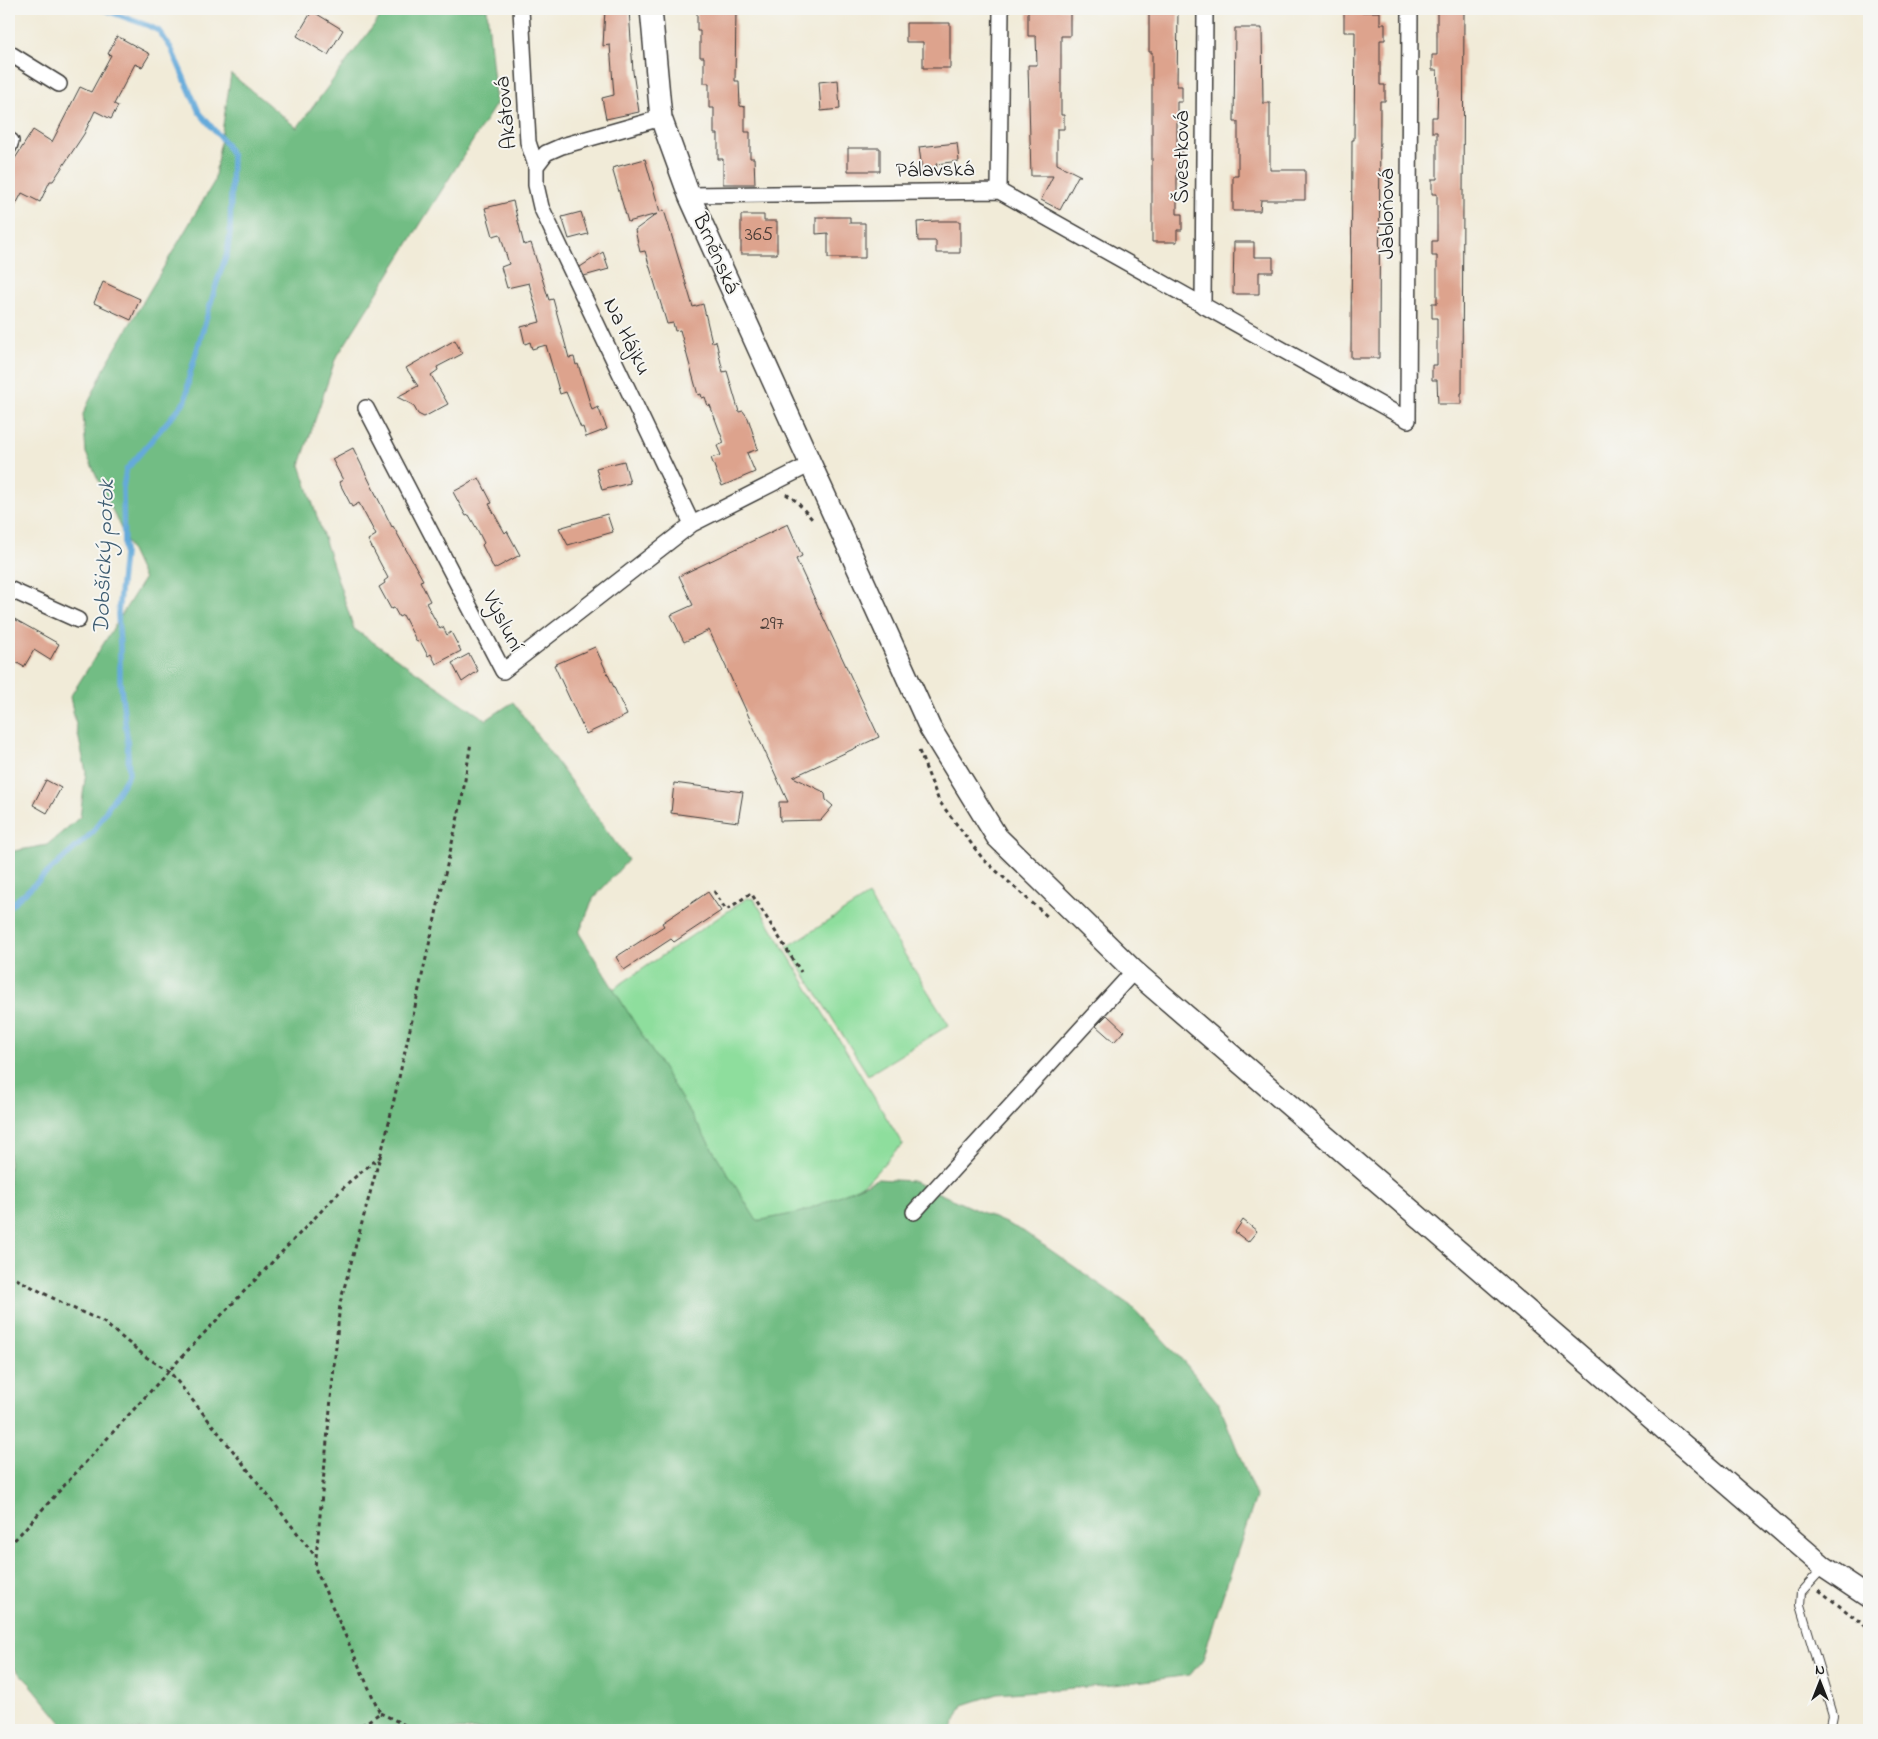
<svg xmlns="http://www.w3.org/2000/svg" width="1878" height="1739" viewBox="0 0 1878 1739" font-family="'Indie Flower',sans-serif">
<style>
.green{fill:#8ede9d;stroke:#557d5c}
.forest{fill:#72bd84;stroke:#476c50}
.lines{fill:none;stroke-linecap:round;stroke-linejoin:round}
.stream{stroke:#65aada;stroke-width:5.5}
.building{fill:#dda38d}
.service-casing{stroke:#3c3b38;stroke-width:10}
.minor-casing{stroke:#3c3b38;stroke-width:18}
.secondary-casing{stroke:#3c3b38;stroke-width:24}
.path{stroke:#3c3b38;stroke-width:3;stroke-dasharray:4 4;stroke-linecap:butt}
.service{stroke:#fff;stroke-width:8}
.minor{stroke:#fff;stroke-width:15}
.secondary{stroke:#fff;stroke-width:21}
.labels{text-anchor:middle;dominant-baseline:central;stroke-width:4;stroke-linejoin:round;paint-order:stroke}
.number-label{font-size:20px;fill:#4c3e38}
.street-label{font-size:22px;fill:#1c1c1c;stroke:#f6f6f2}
.water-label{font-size:24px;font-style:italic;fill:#3d5c71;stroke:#f6f6f2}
</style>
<rect width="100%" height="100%" fill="#f6f6f2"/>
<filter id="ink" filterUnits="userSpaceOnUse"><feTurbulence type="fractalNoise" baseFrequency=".02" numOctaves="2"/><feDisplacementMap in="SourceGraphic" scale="10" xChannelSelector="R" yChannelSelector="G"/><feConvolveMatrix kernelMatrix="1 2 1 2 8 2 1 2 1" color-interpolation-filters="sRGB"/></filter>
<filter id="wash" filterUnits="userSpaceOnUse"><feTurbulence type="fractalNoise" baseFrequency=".0096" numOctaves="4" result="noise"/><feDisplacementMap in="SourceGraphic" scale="20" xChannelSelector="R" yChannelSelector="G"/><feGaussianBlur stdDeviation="1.12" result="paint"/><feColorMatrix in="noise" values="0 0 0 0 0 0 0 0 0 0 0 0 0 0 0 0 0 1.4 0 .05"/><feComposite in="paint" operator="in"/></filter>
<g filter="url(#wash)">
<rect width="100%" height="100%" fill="#f1ebd8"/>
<path class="green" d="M868 896 949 1025 868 1075 787 947Z
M747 898 754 899 903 1145 897 1149 870 1179 760 1258 600 998Z"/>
<path class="forest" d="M386 9H487L496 104 335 360 300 465 354 629 486 720 513 702 628 860 593 899 579 933 757 1221 802 1212 877 1179 912 1181 1023 1231 1131 1306 1185 1363 1219 1404 1256 1497 1219 1607 1203 1659 1190 1675 1113 1685 997 1694 963 1705 951 1730H68L31 1685 9 1663V852L47 845 80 817 86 772 70 697 144 579 86 453 83 414 107 363 214 182 231 74 297 128Z"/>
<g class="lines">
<path class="stream" d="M9 907 93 832 129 774 127 737 120 680V645L118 614 124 554 123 488 126 470 186 400 189 377 217 282 227 254 230 234 232 156 226 144 199 112 171 48 159 31 149 26 102 9"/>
</g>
<g id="blocks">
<path class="building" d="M605 9H629L633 72 639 112 606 119 602 98 614 95 610 45 603 46Z
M697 9H736L735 81H739L740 106 745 107V132H750V158H754L755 184H723V159H718V134H714V108H709V83H704V57H700V31H697Z
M1028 9H1070V36H1061V115H1064V129H1057V164L1081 176H1078L1060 210 1041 200 1053 176H1031L1028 65H1037L1036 36H1028Z
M1149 9H1178L1177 86H1182V102H1177V150H1182V166H1177V214H1182V230H1177V242H1152V52H1149Z
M1437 9H1464L1462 393H1461V404H1438L1437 380H1432V365H1437V318H1432V303H1437V256H1432V241H1437V194H1432V179H1437V132H1432V117H1437L1438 84 1437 70H1432V55H1437Z
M312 11 343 30 328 55 297 36Z
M1355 12H1380V24H1385V40H1380V85H1385V101H1380L1379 358H1351L1352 140H1354L1355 32H1344V13Z
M906 23H950V68H923V42H906Z
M1235 28H1262L1263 103H1270V170H1305V200H1261L1260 211H1233V176H1238V122H1234Z
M117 36 150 54 142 67 135 64 114 104 118 106 111 119 95 111 84 134 53 181H50L40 202 22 193 9 218V168L33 130 52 142 80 87 91 92 111 55 108 54Z
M838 80 840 109 821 111 819 82Z
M957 143 959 161 936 164 937 167 922 169 919 147Z
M848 148H880V171H848Z
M645 159 660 212 664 210 693 307 703 304 712 342 716 341 723 372 727 371 739 412 743 411 748 418 758 449 747 453 755 472 722 486 711 458 721 455 717 446 724 443 710 405 708 406 705 397 702 398 701 394 698 395 680 330 675 331 673 323 667 324 645 251 640 252 635 230 657 214 628 222 612 168Z
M513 201 524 245 531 243 549 300 553 299 569 358 574 357 576 365 578 364 592 410 598 407 607 429 586 437 583 427 581 428 566 392 560 394 546 345 532 349 530 342 525 344 521 327 540 322 529 283 507 288 501 267 509 264 500 234 493 236 485 208Z
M581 212 588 234 569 239 562 217Z
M741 215H764V221H777V254H741Z
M816 217H850V223H865V258H828V233L816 234Z
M936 221H960V253H936V241H918L917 222Z
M1234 242H1254V257H1273V272H1259V294H1233Z
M603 252 609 269 584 276 580 267Z
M103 282 140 299 131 320 94 303Z
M455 340 462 354 437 367 438 370 431 375 448 404 424 417 418 414 413 405 397 397 418 386 406 368Z
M353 448 392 527 393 526 423 580 420 581 430 601 426 603 440 629 443 627 447 635 451 632 461 651 436 664 431 654 428 656 420 641 417 642 403 615 399 617 394 608 391 609 379 587 385 583 384 581 388 578 368 540 376 535 359 503 352 507 339 482 343 480 332 459Z
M624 461 630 483 602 490 596 468Z
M479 478 492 503 489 504 497 519 505 533 507 531 520 555 494 569 482 545 484 543 477 529 469 515 466 516 453 492Z
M607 514 613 532 568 545 559 528Z
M788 524 802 556 796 559 879 737 793 777 822 791 825 794 826 800 833 806 821 820 780 821 779 802H788L709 630 684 642 671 615 693 605 679 576Z
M9 616 59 644 50 660 34 650 24 667 9 658Z
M595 647 627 715 586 734 554 665Z
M469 654 478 671 462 682 452 663Z
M46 780 61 788 47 813 33 805Z
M674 783 743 792 738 822 671 813Z
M708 892 721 911 674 942 671 939 624 970 616 957 664 926 662 923Z
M1107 1015 1124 1031 1114 1042 1096 1026Z
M1243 1220 1257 1231 1248 1242 1235 1232Z"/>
</g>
</g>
<g filter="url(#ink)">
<use href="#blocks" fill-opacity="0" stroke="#3c3b38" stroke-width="1"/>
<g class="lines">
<defs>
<path id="service" d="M1823 1568 1801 1592 1800 1605 1833 1715 1830 1730"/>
<path id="minor" d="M521 9 528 142 536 166V185L541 207 692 524
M9 53 59 84
M9 147 11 141
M536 166 546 153 562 146 661 118
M999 191 1408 420 1410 9
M689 195 999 191 1001 9
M1203 306 1205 9
M366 408 503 671 692 524 811 464
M9 589 78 620
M914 1212 1134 971"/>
<path id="secondary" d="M651 9 661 118 689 195 930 728 997 837 1134 971 1824 1567 1869 1597"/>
</defs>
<use href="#service" class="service-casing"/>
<use href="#minor" class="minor-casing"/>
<use href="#secondary" class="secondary-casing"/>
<path class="path" d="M786 494 796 501 812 519
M919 751 939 801 983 859 1048 917
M714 891 726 910 751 893 801 972
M9 1275 70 1307 102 1321 146 1357 169 1371 230 1447 316 1557
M9 1546 188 1350 349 1182 381 1156
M1819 1590 1869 1629
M380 1713 403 1724 411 1730
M355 1730 380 1713 315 1568 340 1303 386 1135 462 799 471 742"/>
<use href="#service" class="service"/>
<use href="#minor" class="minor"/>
<use href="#secondary" class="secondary"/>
</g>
</g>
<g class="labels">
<g class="number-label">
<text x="759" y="235">365</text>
<text x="772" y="624">297</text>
</g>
<g class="street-label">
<text transform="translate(507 113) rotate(-96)">Akátová</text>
<text transform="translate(1183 157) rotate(-90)">Švestková</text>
<text transform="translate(935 171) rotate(-1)">Pálavská</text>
<text transform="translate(1388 214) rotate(-90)">Jabloňová</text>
<text transform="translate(715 254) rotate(66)">Brněnská</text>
<text transform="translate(626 337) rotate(64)">Na Hájku</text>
<text transform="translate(502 622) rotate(63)">Výsluní</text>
</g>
<g class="water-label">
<text transform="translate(105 557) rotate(-88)">Dobšický potok</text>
</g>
</g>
<rect width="1878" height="1739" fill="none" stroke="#f6f6f2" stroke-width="30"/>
<g transform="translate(1820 1682)" stroke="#f6f6f2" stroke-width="4" paint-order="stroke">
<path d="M0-4L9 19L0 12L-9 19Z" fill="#1c1c1c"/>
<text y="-8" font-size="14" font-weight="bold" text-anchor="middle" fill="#1c1c1c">N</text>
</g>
</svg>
